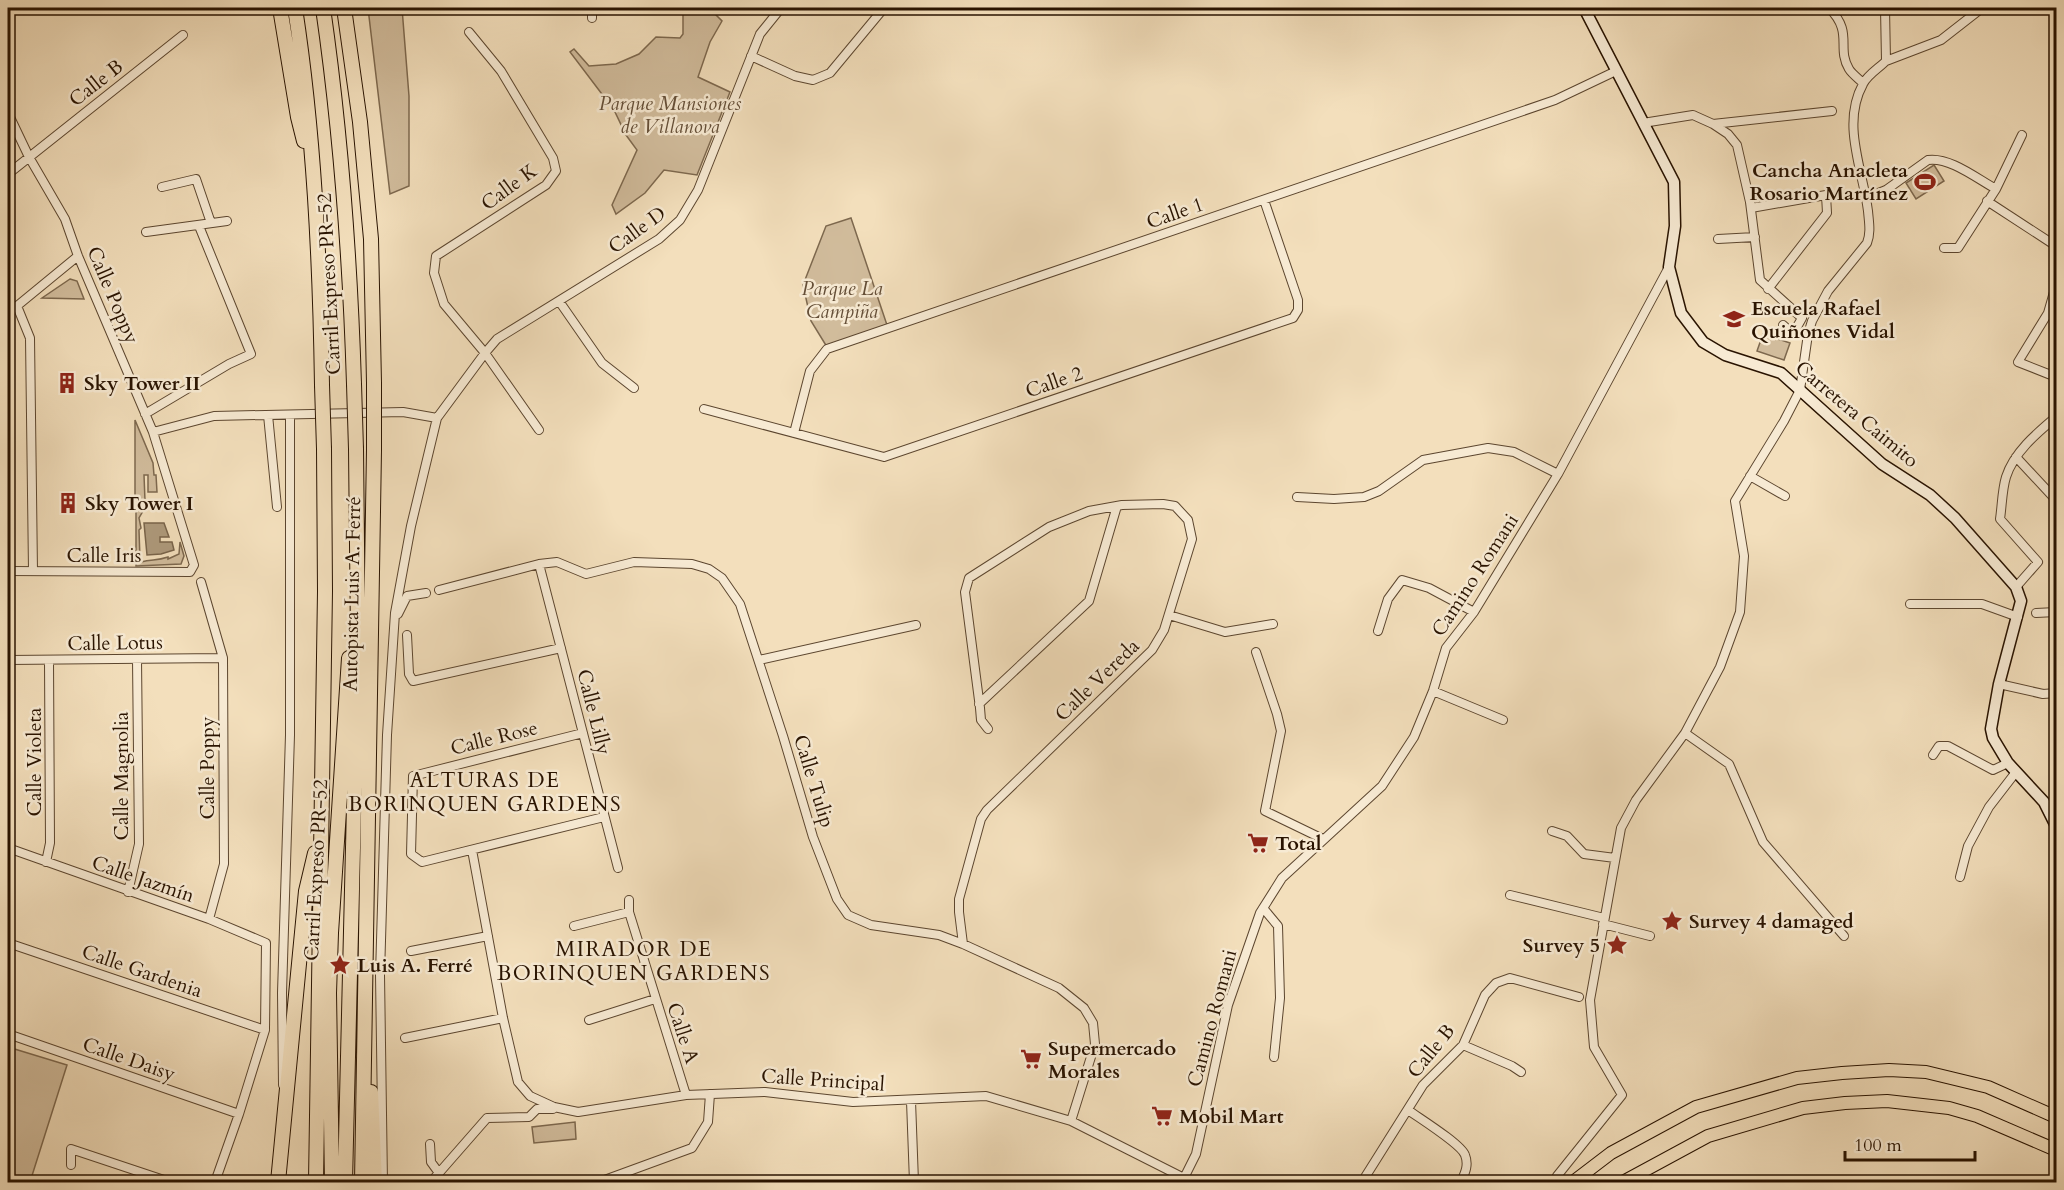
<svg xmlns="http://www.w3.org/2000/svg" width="2064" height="1190" viewBox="0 0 2064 1190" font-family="Cardo,serif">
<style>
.green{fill:#d1bc9c;stroke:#7d684e;stroke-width:1.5}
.water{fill:#ae9a7c;stroke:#79644a;stroke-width:1.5}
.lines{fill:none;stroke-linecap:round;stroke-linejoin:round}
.street-casing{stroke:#5c462f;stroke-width:10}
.secondary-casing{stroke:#291300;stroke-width:13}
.primary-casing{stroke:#291300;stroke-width:14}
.highway-casing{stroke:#291300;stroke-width:16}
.street{stroke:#f7ead3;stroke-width:8}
.secondary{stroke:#f7ead3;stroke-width:10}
.primary{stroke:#f3dfbc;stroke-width:12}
.highway{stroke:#f3dfbc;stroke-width:14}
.highway-bridge-casing{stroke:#291300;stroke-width:16;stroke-linecap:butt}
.highway-bridge{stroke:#f3dfbc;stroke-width:14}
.labels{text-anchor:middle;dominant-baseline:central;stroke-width:5;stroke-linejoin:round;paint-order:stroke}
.street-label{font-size:20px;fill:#291300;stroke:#f7ead3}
.park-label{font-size:20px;font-style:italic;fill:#644e37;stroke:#f7ead3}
.poi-label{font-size:20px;font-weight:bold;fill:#291300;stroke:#f7ead3;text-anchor:start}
.neighbourhood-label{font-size:21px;letter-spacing:1.5px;fill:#291300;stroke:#f7ead3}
</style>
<rect width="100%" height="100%" fill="#f3dfbc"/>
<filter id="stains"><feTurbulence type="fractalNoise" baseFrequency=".00333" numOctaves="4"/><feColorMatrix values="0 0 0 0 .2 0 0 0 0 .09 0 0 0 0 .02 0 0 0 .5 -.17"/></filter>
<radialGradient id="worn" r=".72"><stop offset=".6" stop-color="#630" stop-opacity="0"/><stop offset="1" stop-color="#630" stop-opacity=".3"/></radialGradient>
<path class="green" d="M368 8H402L409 96V186L390 194Z
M683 8H709L722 21 710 42 698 77 730 92 697 175 664 170 645 193 616 214 612 205 637 150 626 135 614 110 570 52 574 49 589 66 616 64 639 54 656 37 680 38 683 34Z
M1934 165 1944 181 1916 199 1906 183Z
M851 218 887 325 827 347 811 321 803 285 826 226Z
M70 279 77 281 84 299 42 298Z
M1763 334 1790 343 1784 360 1757 351Z
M135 420 153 463 154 475H156L157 492H148V475H144L145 501H135Z
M136 507 143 511 139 518 141 528 139 530 140 560 141 562C153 559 156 561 168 557V559L179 554 180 542 184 556 181 564 136 566Z
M8 1047 67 1065 30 1182H8Z
M575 1122 576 1139 534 1143 532 1127Z"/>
<path class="water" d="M144 523H164L169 537H160V542H172L174 550 161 554 147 555Z"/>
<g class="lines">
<defs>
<path id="street" d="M592 8V18
M1244 8H1305
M1829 8C1854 33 1836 47 1849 69 1852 74 1859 79 1863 83
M469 32 501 71 553 158 556 171 546 185 436 256 434 273 444 304 485 353 539 430
M751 56 795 76 813 80 830 73 884 8
M1886 61 1941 40 1982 8
M8 113 29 157 65 219 78 256 153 432 194 565 190 572 8 571
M1643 123 1693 115 1713 124 1832 111
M1713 124 1728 134 1737 145 1750 202 1760 280 1802 318 1793 334 1783 325
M8 174 183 35
M162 187 196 179 211 223
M1866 198 1886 190 1928 160C1950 157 1976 178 1996 189
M1987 201 2056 246
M1751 208 1826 195 1827 213 1768 289
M146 232 227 221
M1718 239 1755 237
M1944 248H1958L1996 189 2022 135
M2056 285 2048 313 2018 362 2056 377
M559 301 602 363 634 388
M704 409 884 457 1293 318 1298 310V300L1264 200
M145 414 229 364 251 354 199 226
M268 415 277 507
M153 432 214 416 403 412 437 418
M794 433 810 371 827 349 1555 100 1616 71
M2016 457 2056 500
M1750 476 1785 496
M1297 497 1334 499 1364 497 1379 491 1423 460 1488 448 1514 452 1558 474
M539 564 618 868
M33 571 30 338 17 306 78 256
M201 582 223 658 224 864 209 919
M2016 587 2038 562 2000 519C2002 506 2002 490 2006 477 2014 452 2037 433 2056 417
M439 590 539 564 557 562 586 574 634 562 692 564 709 569 722 578 740 604 783 736 813 837 837 899 848 915 871 925 939 935 963 944 1059 988 1084 1008 1093 1023 1095 1044 1071 1121
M1910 604H1982L2018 617
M2036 613 2056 612
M398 614 407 596 426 593
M1169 615 1225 632 1273 624
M1378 631 1388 599 1402 580 1429 588 1474 612
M407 635 409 674 413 681 561 648
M1256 652 1277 714 1281 731 1265 811 1323 839
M8 660 223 658
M759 660 916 625
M1999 684 2043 694 2056 693
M1433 691 1503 720
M979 704 1089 601 1117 506
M583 733 413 776 411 854 422 862 604 817
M1685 733 1729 764 1763 842 1844 936
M1933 755 1939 746H1948L1993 770 2008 763
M1552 831 1567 836 1584 854 1615 858
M8 848 209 919 266 943 265 1030 239 1114 215 1182
M472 850 503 1018 518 1082 530 1096 554 1107 578 1112 686 1095 765 1092 853 1102 986 1096 1071 1121 1184 1178
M46 862 50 843 49 660
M1960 877 1968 846 1989 807 2016 772
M128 892 139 844 137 659
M1510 895 1604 918
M629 900V912L686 1095
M1263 908 1278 926 1280 998 1274 1057
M1603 924 1650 936
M574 926 629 912
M8 943 265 1030
M963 944 959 912V899L981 819 987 810 1152 650 1164 630 1192 539 1188 520 1175 506 1163 504 1122 505 1089 511 1049 527 969 578 965 592 980 708 981 720 988 729
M411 951 488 936
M589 1020 655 999
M8 1034 239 1114
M405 1038 503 1018
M1463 1045 1512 1066 1521 1072
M283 1085 282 993 290 735V415
M911 1101 914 1182
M1408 1110C1419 1118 1461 1144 1465 1155 1469 1165 1465 1173 1461 1182
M430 1144 431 1162 439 1173
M71 1165V1149L170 1182
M383 1182 380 975 387 735 395 613 411 526 437 418 485 353 497 339 659 239 680 220 698 190 760 34 781 8
M431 1182 487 1118 529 1117 537 1109H553
M599 1182 692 1148 708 1122 710 1094
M1182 1182 1196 1154 1228 1005 1260 913 1282 878 1382 786 1414 737 1433 691 1446 648 1474 612 1558 474 1669 267
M1362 1182 1423 1085 1463 1045 1485 995 1496 983 1510 978 1579 997
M1554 1182 1557 1176 1622 1095 1594 1047 1590 1000 1621 828 1636 800 1685 733 1720 667 1740 612 1744 556 1735 501 1784 421 1800 390 1808 334 1812 321 1828 291 1867 243C1871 232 1869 223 1868 211 1863 170 1841 124 1863 84 1867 75 1879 68 1886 61L1885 8
M1795 1182 1800 1181 1812 1182"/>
<path id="secondary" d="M1584 8 1674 182 1675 226 1669 267 1681 313 1703 342 1725 355 1781 373 1882 464 1930 495 1955 518 2016 587 2021 601 1999 684 1991 729 1993 738 2008 763 2044 802 2056 826"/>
<path id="primary" d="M1573 1182 1611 1153 1696 1107 1797 1078 1842 1073 1889 1070 1926 1072 1988 1087 2056 1117
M1623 1182 1708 1136 1803 1108 1845 1103 1887 1101 1949 1108 1977 1116 2056 1150"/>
<path id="highway" d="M280 8 298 117 304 141
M295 8C314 133 320 258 322 385
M323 8C341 133 350 257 354 384
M344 8 360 122 371 239 374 383
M371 1092 375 1182
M278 1182 306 891 315 853
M316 1182 325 591 324 449
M332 1182 329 993 331 933 349 658
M345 1182 358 639 356 449
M362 1182 374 450"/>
</defs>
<use href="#street" class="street-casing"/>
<use href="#secondary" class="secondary-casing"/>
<use href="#primary" class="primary-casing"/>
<use href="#highway" class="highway-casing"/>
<use href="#street" class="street"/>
<use href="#secondary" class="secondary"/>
<use href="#primary" class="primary"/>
<use href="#highway" class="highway"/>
<defs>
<path id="highway-bridge" d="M374 383V450
M354 384 356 449
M322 385 324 449"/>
</defs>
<use href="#highway-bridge" class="highway-bridge-casing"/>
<use href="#highway-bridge" class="highway-bridge"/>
</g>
<defs>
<symbol id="stadium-bare" viewBox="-9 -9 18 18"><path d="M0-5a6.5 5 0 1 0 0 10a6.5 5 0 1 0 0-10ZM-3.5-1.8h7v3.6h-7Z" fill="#8f2418" stroke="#f7ead3" stroke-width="2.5" paint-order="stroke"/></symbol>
<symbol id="school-bare" viewBox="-9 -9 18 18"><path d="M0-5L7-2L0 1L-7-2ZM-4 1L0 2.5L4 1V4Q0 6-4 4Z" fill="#8f2418" stroke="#f7ead3" stroke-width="2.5" paint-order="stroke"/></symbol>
<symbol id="building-bare" viewBox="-9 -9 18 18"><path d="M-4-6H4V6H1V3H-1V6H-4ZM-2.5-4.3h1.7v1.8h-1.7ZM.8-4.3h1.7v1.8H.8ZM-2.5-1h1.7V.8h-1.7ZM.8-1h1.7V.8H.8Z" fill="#8f2418" stroke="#f7ead3" stroke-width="2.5" paint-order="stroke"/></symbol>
<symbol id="supermarket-bare" viewBox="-9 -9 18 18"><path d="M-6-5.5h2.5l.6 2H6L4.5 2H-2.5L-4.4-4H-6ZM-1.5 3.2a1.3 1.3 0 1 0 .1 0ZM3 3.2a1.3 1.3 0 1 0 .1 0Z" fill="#8f2418" stroke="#f7ead3" stroke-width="2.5" paint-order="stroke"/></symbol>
<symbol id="sight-bare" viewBox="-9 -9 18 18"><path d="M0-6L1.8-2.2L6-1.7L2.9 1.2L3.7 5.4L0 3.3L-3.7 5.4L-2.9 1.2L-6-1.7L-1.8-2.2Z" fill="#8f2418" stroke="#f7ead3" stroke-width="2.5" paint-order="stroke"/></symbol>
</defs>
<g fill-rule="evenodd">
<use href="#stadium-bare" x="1910" y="167" width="30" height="30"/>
<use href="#school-bare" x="1719" y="304" width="30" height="30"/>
<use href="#building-bare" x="52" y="368" width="30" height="30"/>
<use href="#building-bare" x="53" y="488" width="30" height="30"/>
<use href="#supermarket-bare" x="1243" y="828" width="30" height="30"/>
<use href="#sight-bare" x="1657" y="906" width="30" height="30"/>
<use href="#sight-bare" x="1602" y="930" width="30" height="30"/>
<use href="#sight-bare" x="325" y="950" width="30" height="30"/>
<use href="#supermarket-bare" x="1016" y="1044" width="30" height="30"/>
<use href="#supermarket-bare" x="1147" y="1101" width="30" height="30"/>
</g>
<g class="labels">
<g class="street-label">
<text transform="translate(96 83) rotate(-38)">Calle B</text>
<text transform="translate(509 187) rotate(-36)">Calle K</text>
<text transform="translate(1175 213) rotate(-19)">Calle 1</text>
<text transform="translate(637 230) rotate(-36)">Calle D</text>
<text transform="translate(329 284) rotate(-93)">Carril Expreso PR-52</text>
<text transform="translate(113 295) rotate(67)">Calle Poppy</text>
<text transform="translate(1054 382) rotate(-19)">Calle 2</text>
<text transform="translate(1857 414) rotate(40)">Carretera Caimito</text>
<text x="104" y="555">Calle Iris</text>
<text transform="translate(1475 575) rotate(-57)">Camino Romani</text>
<text transform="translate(352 594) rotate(-89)">Autopista Luis A. Ferré</text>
<text transform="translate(115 643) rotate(-1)">Calle Lotus</text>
<text transform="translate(1097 680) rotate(-44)">Calle Vereda</text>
<text transform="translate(594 712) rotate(76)">Calle Lilly</text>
<text transform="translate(494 738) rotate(-14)">Calle Rose</text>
<text transform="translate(34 762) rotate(-90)">Calle Violeta</text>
<text transform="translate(207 768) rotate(-90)">Calle Poppy</text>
<text transform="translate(121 776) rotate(-90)">Calle Magnolia</text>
<text transform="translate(814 781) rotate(73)">Calle Tulip</text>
<text transform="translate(316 870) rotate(-87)">Carril Expreso PR-52</text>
<text transform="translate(143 879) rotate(19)">Calle Jazmín</text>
<text transform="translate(142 971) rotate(19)">Calle Gardenia</text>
<text transform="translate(1212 1018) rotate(-75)">Camino Romani</text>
<text transform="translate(683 1033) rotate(72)">Calle A</text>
<text transform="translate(1431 1051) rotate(-51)">Calle B</text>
<text transform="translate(129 1059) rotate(19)">Calle Daisy</text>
<text transform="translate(823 1080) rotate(4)">Calle Principal</text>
</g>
<g class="park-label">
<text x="670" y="103">Parque Mansiones<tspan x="670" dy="23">de Villanova</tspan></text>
<text x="842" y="288">Parque La<tspan x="842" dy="23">Campiña</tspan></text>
</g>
<g class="poi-label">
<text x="1908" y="170" text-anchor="end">Cancha Anacleta<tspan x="1908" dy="23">Rosario Martínez</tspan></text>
<text x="1751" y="308">Escuela Rafael<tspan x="1751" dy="23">Quiñones Vidal</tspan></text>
<text x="84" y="383">Sky Tower II</text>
<text x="85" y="503">Sky Tower I</text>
<text x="1275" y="843">Total</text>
<text x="1689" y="921">Survey 4 damaged</text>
<text x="1600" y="945" text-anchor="end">Survey 5</text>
<text x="357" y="965">Luis A. Ferré</text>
<text x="1048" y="1048">Supermercado<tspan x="1048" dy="23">Morales</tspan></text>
<text x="1179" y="1116">Mobil Mart</text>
</g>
<g class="neighbourhood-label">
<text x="485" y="780">ALTURAS DE<tspan x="485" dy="24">BORINQUEN GARDENS</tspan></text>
<text x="634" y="949">MIRADOR DE<tspan x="634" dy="24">BORINQUEN GARDENS</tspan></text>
</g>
</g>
<rect width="2064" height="1190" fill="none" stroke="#f3dfbc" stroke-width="30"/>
<rect x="9" y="9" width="2046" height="1172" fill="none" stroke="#291300" stroke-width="3"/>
<rect x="15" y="15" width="2034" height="1160" fill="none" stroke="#291300" stroke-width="1.5"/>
<path d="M1845 1151v9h130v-9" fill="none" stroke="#291300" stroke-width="3"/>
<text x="1854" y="1151" font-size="18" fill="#291300" stroke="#f7ead3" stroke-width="4.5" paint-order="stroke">100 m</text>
<rect width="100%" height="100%" filter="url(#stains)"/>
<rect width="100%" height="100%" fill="url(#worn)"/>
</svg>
